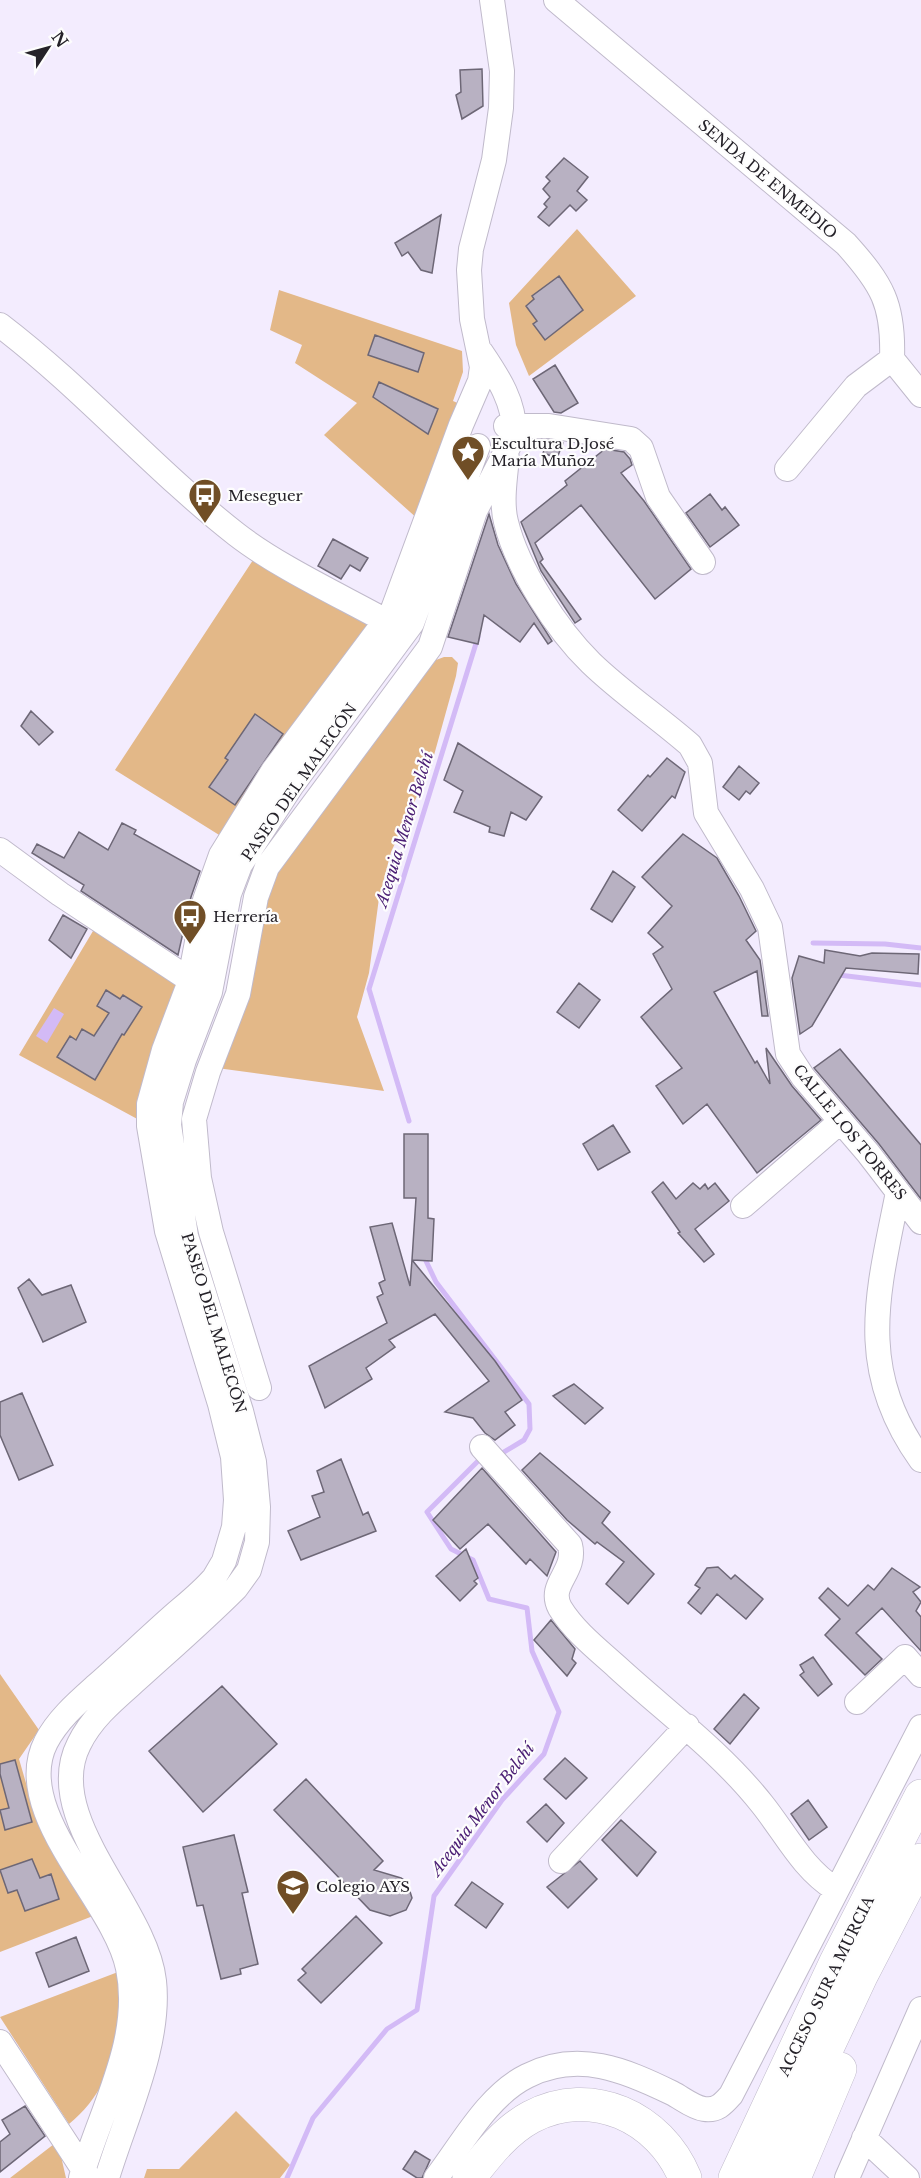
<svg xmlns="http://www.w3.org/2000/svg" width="921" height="2178" viewBox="0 0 921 2178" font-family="'Libre Baskerville',serif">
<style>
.green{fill:#e3b888}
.water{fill:#d3baf6}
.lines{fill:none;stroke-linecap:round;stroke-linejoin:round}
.stream{stroke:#d3baf6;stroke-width:5}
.building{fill:#b8b1c2;stroke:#6d6776;stroke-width:1.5}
.minor-casing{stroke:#c0bacb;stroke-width:26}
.highway-casing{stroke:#c0bacb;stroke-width:34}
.minor{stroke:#fff;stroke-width:24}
.highway{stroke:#fff;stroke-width:33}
.labels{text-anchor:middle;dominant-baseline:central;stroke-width:4.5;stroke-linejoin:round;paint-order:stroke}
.street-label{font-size:15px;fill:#252229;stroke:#fdfdfd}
.poi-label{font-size:15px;fill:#252229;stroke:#fdfdfd;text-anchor:start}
.water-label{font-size:16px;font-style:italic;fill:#4c2075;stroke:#fdfdfd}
</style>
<rect width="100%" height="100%" fill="#f3ecfe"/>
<path class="green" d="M577 229 636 296 529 376 516 345 509 303Z
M279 290 462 351 463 372 453 401 462 405 419 520 324 435 357 403 295 363 302 345 270 330Z
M255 557 367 623 365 634 224 838 115 770Z
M444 657H452L458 663 456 676 431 766 391 852 379 898 369 973 357 1017 384 1091 217 1068 274 869 436 660Z
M96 926 181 983 141 1121 19 1055Z
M0 1674 39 1730 19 1759 37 1821 93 1916 0 1952Z
M118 1972C123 2029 117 2085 69 2124L0 2017Z
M236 2111 290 2165 280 2178H144L147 2169H179Z
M54 2144 60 2152 66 2178H10Z"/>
<path class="water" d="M54 1008 64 1014 47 1043 36 1036Z"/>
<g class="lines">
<path class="stream" d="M813 943 885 944 921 948
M839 975 921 985
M409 1121 369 989 478 637
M426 1261 436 1282 529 1404 530 1429 524 1440 499 1455
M287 2178 313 2118 387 2029 417 2010 434 1896 502 1800 544 1754 559 1712 532 1651 527 1608 489 1599 473 1560 451 1549 427 1512 483 1456"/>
</g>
<path class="building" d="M482 69 483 106 462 119 456 95 461 92 460 70Z
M564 158 588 177 577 191 587 200 576 211 570 205 549 226 538 217 547 207 544 204 550 197 543 189 550 181 546 177Z
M441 215 432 273 421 270 408 252 402 256 395 243Z
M559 276 583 310 545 340 533 324 537 321 526 306 534 299 532 296Z
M375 335 424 353 418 372 368 355Z
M555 365 578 403 561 413 554 412 533 379Z
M379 382 438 409 428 434 373 397Z
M548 440 563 443 557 458 543 453Z
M605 449 624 452 630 459 632 465 621 473 644 501 691 569 655 599 581 505 535 543 543 559 540 562 581 619 575 623 541 571 521 522 567 485 565 481Z
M710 494 722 510 725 507 739 525 710 547 686 513Z
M489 514 498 545 516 584 552 641 548 644 534 623 520 642 484 615 478 644 448 637Z
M333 539 368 558 360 571 350 565 341 579 318 566Z
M31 711 53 732 39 745 21 726Z
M255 714 283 734 235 805 209 787 228 760 225 758Z
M458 743 542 797 526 820 511 812 504 836 489 832 490 827 454 812 463 791 444 780Z
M667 758 685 772 675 798 672 796 642 831 618 810 648 775 650 777Z
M739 766 759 783 750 794 746 791 739 800 723 787Z
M122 823 136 830 134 834 200 871 191 897 178 955 81 891 84 885 32 853 37 844 64 858 79 832 108 850Z
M683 834 717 858 739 896 756 931 746 940 760 960 768 1016H762L757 971 714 992 755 1063 757 1061 770 1084 766 1048 792 1086 821 1120 757 1173 707 1104 683 1124 656 1086 682 1068 641 1017 672 989 653 954 663 947 648 933 672 906 642 877Z
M613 871 635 887 612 922 591 909Z
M63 915 87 929 71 958 49 940Z
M825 950 860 956 872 953 919 954 918 974 846 968 812 1026 800 1034 792 978 799 956 824 963Z
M579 983 600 1000 579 1028 557 1012Z
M106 990 120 999 123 995 142 1007 124 1035 122 1034 95 1080 57 1057 70 1036 76 1040 82 1029 94 1036 109 1013 97 1006Z
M840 1049 921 1145V1199L879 1144 814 1068Z
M613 1125 630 1152 598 1170 583 1144Z
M404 1134H428V1218L434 1219 432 1261 412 1260 416 1198H404Z
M663 1182 676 1199 693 1183 700 1189 705 1184 708 1189 715 1183 729 1201 695 1229 714 1254 704 1262 678 1233 680 1232 652 1192Z
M392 1223 410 1286 412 1260 495 1361 522 1400 505 1412 515 1425 495 1440 485 1433 473 1418 445 1412 489 1381 435 1314 389 1340 395 1347 366 1368 372 1379 325 1408 309 1366 387 1323 377 1297 383 1294 379 1283 385 1280 370 1227Z
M29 1279 42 1295 71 1285 86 1322 43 1342 18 1288Z
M574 1384 603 1408 585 1424 553 1396Z
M22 1393 53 1465 19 1480 0 1435V1402Z
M540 1453 610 1512 602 1523 654 1574 628 1604 606 1584 624 1562 597 1542 595 1544 567 1520 522 1470Z
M341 1459 363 1515 368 1512 376 1531 301 1560 288 1531 320 1517 312 1496 324 1492 317 1471Z
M482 1468 556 1552 547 1576 530 1559 526 1564 488 1524 460 1549 433 1520Z
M466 1549 478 1578 474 1581 477 1584 460 1601 436 1576Z
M718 1567 731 1579 735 1575 763 1599 746 1619 717 1594 701 1614 688 1603 700 1588 695 1585 707 1568Z
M892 1568 920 1587 913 1592 921 1602 916 1611 921 1617V1651L882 1608 856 1633 882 1659 865 1675 825 1635 840 1619 819 1598 828 1588 848 1606 868 1585 874 1590Z
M551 1620 575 1649 572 1659 576 1663 567 1676 534 1640Z
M813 1657 832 1684 818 1696 800 1675 804 1672 800 1665Z
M222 1686 277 1744 203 1812 149 1751Z
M744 1694 759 1708 730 1744 714 1729Z
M565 1758 587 1778 566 1799 544 1779Z
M15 1760 32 1822 5 1830 0 1810 9 1808 0 1774V1764Z
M306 1779 383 1861 374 1870 401 1878 407 1882 412 1898 406 1910 390 1916 370 1910 274 1810Z
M808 1800 827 1827 809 1840 791 1814Z
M546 1804 564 1823 547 1842 527 1822Z
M621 1820 656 1852 637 1876 602 1840Z
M234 1835 248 1892 242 1893 258 1964 240 1969 241 1974 221 1979 203 1905 197 1906 183 1847Z
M32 1859 40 1878 51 1874 59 1899 25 1911 17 1890 8 1893 0 1870Z
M580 1861 597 1879 568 1908 547 1887Z
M472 1882 503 1904 486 1928 455 1905Z
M356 1916 382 1943 321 2003 298 1980 306 1973 302 1969Z
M76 1937 89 1971 49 1987 36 1953Z
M25 2106 45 2136 0 2172V2142L10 2134 2 2120Z
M415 2151 430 2160 422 2178H417L403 2169Z"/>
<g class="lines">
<defs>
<path id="minor" d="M556 0 846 244C882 284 894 304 892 359L921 395
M0 325C84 389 153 469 236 534 277 566 339 595 386 621
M506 426H549L631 439 641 448 658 497 703 562
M507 458C505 478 501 503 506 522 517 568 557 630 591 663 622 693 658 717 690 745L700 763 706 813 752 889 770 927 788 1054 803 1077 868 1153 921 1222
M787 469 856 386 892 359
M0 850 60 894 190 980
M898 1192C878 1293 855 1368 921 1460
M743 1206 841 1121
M259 1388 211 1232 199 1178 194 1119 208 1072 238 994 256 897 267 867 430 647 475 511 514 436C516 404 498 377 481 352
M482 1447 570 1545C577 1572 547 1584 560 1608 574 1631 597 1649 617 1667 666 1712 720 1751 762 1804 786 1834 802 1868 835 1889
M857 1702 905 1657 921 1675
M561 1861 687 1726
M0 2042 89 2178
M864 2138 907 2178
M81 2178C100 2111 143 2040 128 1968 114 1900 10 1812 46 1742 58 1719 78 1702 97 1685 123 1662 148 1638 174 1615 188 1603 202 1592 214 1578L224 1561 234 1527 236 1500 233 1457 220 1404 167 1231 149 1126V1104L164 1050 189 984 205 900 221 855 273 771 392 612 461 425 480 381 482 367 472 319 469 270 471 249 494 160 501 108 502 71 492 0
M107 2178C125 2118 161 2044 154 1981 146 1906 41 1818 79 1744 93 1715 120 1695 143 1674 174 1646 206 1618 236 1588L249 1570 257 1542 258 1507 254 1462 241 1411 186 1236 169 1125 171 1102 184 1060 210 992 229 894 240 865 292 785 412 623 478 446
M436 2178C462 2144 488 2095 527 2076 578 2050 625 2070 672 2093 682 2098 692 2107 704 2109 717 2111 723 2104 731 2095L921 1727
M847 2178 921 2009"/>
<path id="highway" d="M469 2178C487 2155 505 2131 531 2117 591 2085 660 2117 685 2178
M735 2178 836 1962 921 1796
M766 2178 861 1976 921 1860
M794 2178 840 2069"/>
</defs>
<use href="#minor" class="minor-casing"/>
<use href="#highway" class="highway-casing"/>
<use href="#minor" class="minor"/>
<use href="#highway" class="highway"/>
</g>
<defs>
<symbol id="sight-pin" viewBox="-11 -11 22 30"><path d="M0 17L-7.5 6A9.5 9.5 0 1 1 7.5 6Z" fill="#704e26" stroke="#fdfdfd"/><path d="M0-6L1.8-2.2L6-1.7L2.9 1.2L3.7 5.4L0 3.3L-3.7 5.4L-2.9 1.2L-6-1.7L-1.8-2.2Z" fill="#fff"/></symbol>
<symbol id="bus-pin" viewBox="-11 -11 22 30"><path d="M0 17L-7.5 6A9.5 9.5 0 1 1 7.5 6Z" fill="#704e26" stroke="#fdfdfd"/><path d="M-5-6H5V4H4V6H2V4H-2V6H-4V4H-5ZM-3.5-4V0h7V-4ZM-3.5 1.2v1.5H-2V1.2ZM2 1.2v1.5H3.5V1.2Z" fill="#fff"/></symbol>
<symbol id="school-pin" viewBox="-11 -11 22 30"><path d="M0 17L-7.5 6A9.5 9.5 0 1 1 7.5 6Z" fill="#704e26" stroke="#fdfdfd"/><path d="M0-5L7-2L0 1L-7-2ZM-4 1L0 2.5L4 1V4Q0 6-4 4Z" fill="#fff"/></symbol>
</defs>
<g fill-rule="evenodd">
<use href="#sight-pin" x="449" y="433" width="38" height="52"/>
<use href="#bus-pin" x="186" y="476" width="38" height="52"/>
<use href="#bus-pin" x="171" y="897" width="38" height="52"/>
<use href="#school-pin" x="274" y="1867" width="38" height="52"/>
</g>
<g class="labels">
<g class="street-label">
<text transform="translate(768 179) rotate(40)">SENDA DE ENMEDIO</text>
<text transform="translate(299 782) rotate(-55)">PASEO DEL MALECÓN</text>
<text transform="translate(850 1132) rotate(51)">CALLE LOS TORRES</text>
<text transform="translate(214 1323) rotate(73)">PASEO DEL MALECÓN</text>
<text transform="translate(826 1986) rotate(-64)">ACCESO SUR A MURCIA</text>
</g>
<g class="poi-label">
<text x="491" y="443">Escultura D.José<tspan x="491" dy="17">María Muñoz</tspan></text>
<text x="228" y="495">Meseguer</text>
<text x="213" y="916">Herrería</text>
<text x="316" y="1886">Colegio AYS</text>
</g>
<g class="water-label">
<text transform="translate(404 829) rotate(-73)">Acequia Menor Belchí</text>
<text transform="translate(482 1809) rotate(-53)">Acequia Menor Belchí</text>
</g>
</g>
<g transform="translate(48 48) rotate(54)" stroke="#fdfdfd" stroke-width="4.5" paint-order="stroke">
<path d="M0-4.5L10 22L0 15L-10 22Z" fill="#252229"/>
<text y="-9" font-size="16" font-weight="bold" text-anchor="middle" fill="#252229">N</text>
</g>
</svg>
